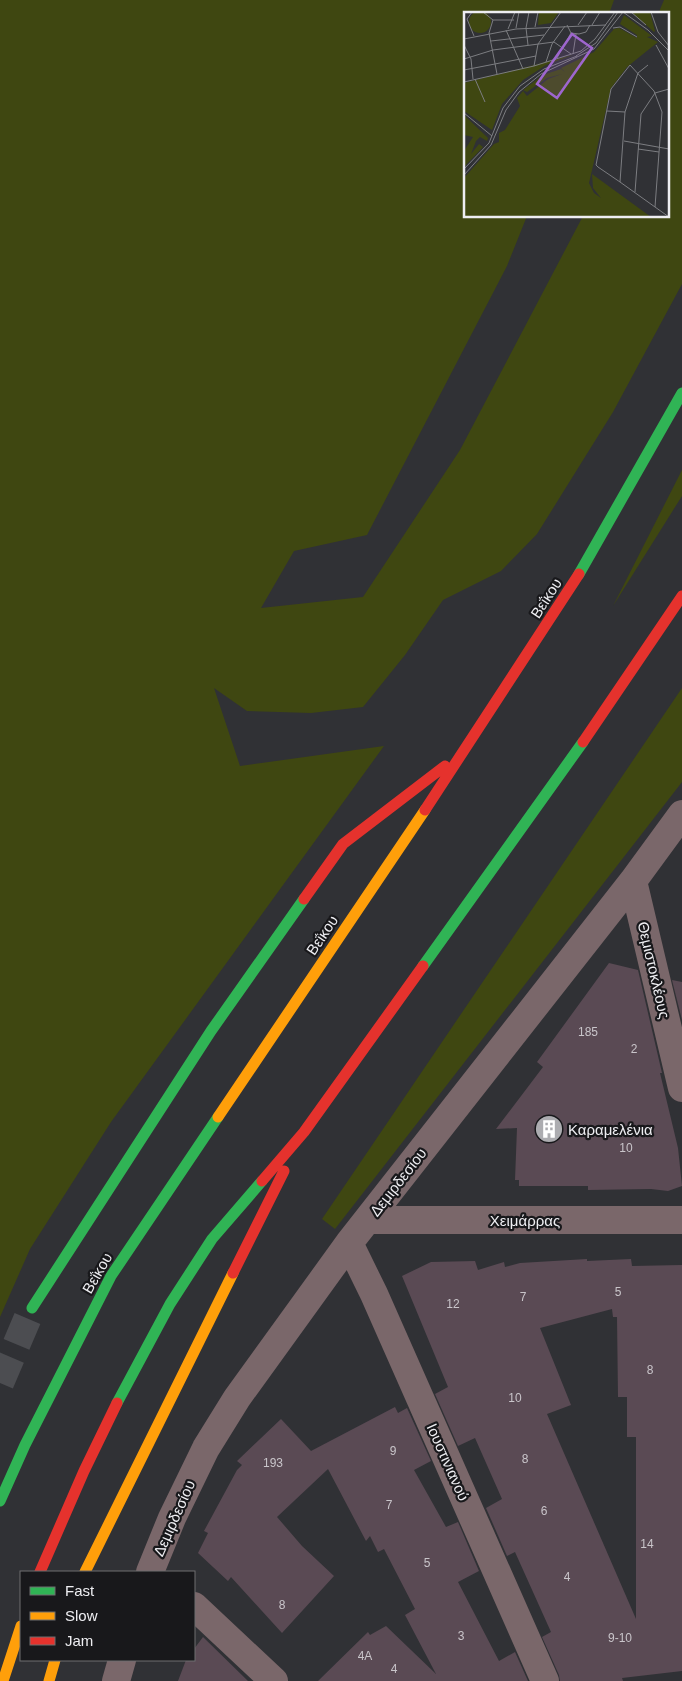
<svg xmlns="http://www.w3.org/2000/svg" width="682" height="1681" viewBox="0 0 682 1681" font-family="Arial,sans-serif">
<style>
.green{fill:#3f4711}
.building{fill:#5a4a54;fill-rule:evenodd}
.lines{fill:none;stroke-linecap:round;stroke-linejoin:round}
.primary-tunnel{stroke:#4c4d51;stroke-width:28;stroke-dasharray:28 14;stroke-linecap:butt}
.street{stroke:#7a676a;stroke-width:28}
.fast{stroke:#30b455;stroke-width:11}
.slow{stroke:#ff9f0a;stroke-width:11}
.jam{stroke:#e5322d;stroke-width:11}
.labels{text-anchor:middle;dominant-baseline:central;stroke-width:4.5;stroke-linejoin:round;paint-order:stroke}
.number-label{font-size:12px;fill:#c9c5ca}
.street-label{font-size:15px;fill:#eeeef2;stroke:#18181b}
.poi-label{font-size:15px;fill:#eeeef2;stroke:#18181b;text-anchor:start}
.inset-road{fill:none;stroke:#7c7d81;stroke-width:1}
.view{fill:#9e66ce;fill-opacity:0.15;stroke:#9e66ce;stroke-width:2.5}
.inset-edge{fill:none;stroke:#eeeef2;stroke-width:2.5}
</style>
<rect width="100%" height="100%" fill="#303135"/>
<path class="green" d="M0 0H614L609 14H466V216H527L507 266 367 535 294 551 261 608 363 597 460 450 583 216H668V14H658L664 0H682V284L613 412 537 534 501 571 443 600 405 655 363 707 311 713 247 711 214 688 240 766 384 746 111 1122 30 1249 0 1317Z
M682 470V496L613 606Z
M682 688V782L335 1229 322 1219Z"/>
<path class="building" d="M609 963 638 970 662 1073H660L678 1148 682 1186 668 1191 651 1189 588 1190V1186H519V1180H515L517 1128 496 1129 543 1067 537 1062Z
M672 980 682 982V1020Z
M587 1259V1261L631 1259 632 1266 682 1265V1671L622 1678 623 1681H560L559 1675 542 1637 551 1632 515 1552 507 1556 486 1508 502 1499 475 1438 458 1446 435 1394 448 1387 402 1276 431 1262 475 1261 478 1270 504 1262 505 1267 520 1263ZM612 1309 613 1317H617L618 1397H627V1437H636V1619L547 1414 571 1405 540 1328Z
M395 1407 398 1413 407 1408 431 1461 414 1470 446 1527 458 1522 479 1571 458 1582 499 1661 515 1652 528 1681H318L368 1632 370 1635 386 1626 436 1674 405 1615 415 1609 384 1549 378 1552 370 1536 366 1541 328 1469 277 1517 302 1546 334 1576 282 1633 231 1577 228 1581 198 1553 208 1533 204 1531 237 1470 242 1465 237 1461 281 1419 311 1451Z
M203 1637 248 1681H178L186 1660H194V1649Z"/>
<g class="lines">
<path class="primary-tunnel" d="M0 1383 32 1308"/>
<path class="street" d="M633 881 682 1088
M368 1220H682
M349 1243 374 1294 545 1681
M150 1572 172 1518 206 1448 237 1398 349 1243 633 881 682 814
M194 1606 274 1681
M116 1681 122 1660"/>
<path class="fast" d="M579 574 682 393
M423 966 583 742
M32 1308 211 1031 304 899
M117 1403 170 1304 212 1239 262 1181
M0 1501 25 1445 111 1276 218 1117"/>
<path class="slow" d="M218 1117 425 810
M85 1572 233 1273
M3 1681 21 1626
M49 1681 55 1660"/>
<path class="jam" d="M583 742 682 596
M425 810 579 574
M304 899 343 844 445 766
M262 1181 304 1132 423 966
M233 1273 284 1171
M40 1572 84 1471 117 1403"/>
</g>
<defs>
<symbol id="building-disc" viewBox="-11 -11 22 22"><circle r="9.5" fill="#acacb0" stroke="#18181b"/><path d="M-4-6H4V6H1V3H-1V6H-4ZM-2.5-4.3h1.7v1.8h-1.7ZM.8-4.3h1.7v1.8H.8ZM-2.5-1h1.7V.8h-1.7ZM.8-1h1.7V.8H.8Z" fill="#fff"/></symbol>
</defs>
<g fill-rule="evenodd">
<use href="#building-disc" x="533" y="1113" width="32" height="32"/>
</g>
<g class="labels">
<g class="number-label">
<text x="588" y="1032">185</text>
<text x="634" y="1049">2</text>
<text x="626" y="1148">10</text>
<text x="618" y="1292">5</text>
<text x="523" y="1297">7</text>
<text x="453" y="1304">12</text>
<text x="650" y="1370">8</text>
<text x="515" y="1398">10</text>
<text x="393" y="1451">9</text>
<text x="525" y="1459">8</text>
<text x="273" y="1463">193</text>
<text x="389" y="1505">7</text>
<text x="544" y="1511">6</text>
<text x="647" y="1544">14</text>
<text x="427" y="1563">5</text>
<text x="567" y="1577">4</text>
<text x="282" y="1605">8</text>
<text x="461" y="1636">3</text>
<text x="620" y="1638">9-10</text>
<text x="365" y="1656">4Α</text>
<text x="394" y="1669">4</text>
</g>
<g class="street-label">
<text transform="translate(546 598) rotate(-57)">Βεΐκου</text>
<text transform="translate(322 935) rotate(-56)">Βεΐκου</text>
<text transform="translate(654 970) rotate(77)">Θεμιστοκλέους</text>
<text transform="translate(398 1182) rotate(-52)">Δεμιρδεσίου</text>
<text x="525" y="1220">Χειμάρρας</text>
<text transform="translate(97 1273) rotate(-60)">Βεΐκου</text>
<text transform="translate(448 1462) rotate(66)">Ιουστινιανού</text>
<text transform="translate(174 1518) rotate(-66)">Δεμιρδεσίου</text>
</g>
<g class="poi-label">
<text x="568" y="1129">Καραμελένια</text>
</g>
</g>
<g transform="translate(464 12)">
<rect width="205" height="205" fill="#303135"/>
<path d="M5 10a11 11 0 1 1 22 0a11 11 0 1 1-22 0ZM75 0H95L87 11 74 13ZM167 0H186L191 19 190 20ZM160 3 188 24 183 25 194 30 163 55 147 76 125 171 130 181 137 186 129 176 128 162 187 205H0V166L30 132 35 130V121L41 118 56 94 53 86 59 79 63 84 84 67 98 62 83 66 63 80 59 78 79 63 97 57 101 60 97 56 130 40 150 17 155 16 173 26V23L156 12ZM109 43 82 53 59 68 38 92 28 118 0 99V71ZM0 103 24 126 23 129 16 125 12 129 7 142 15 132 19 135 0 155V139L9 125 0 123Z" fill="#3f4711"/>
<path class="inset-road" d="M8 0 3 7 10 24M19 0 29 8 25 21 33 62M159 0 184 18 205 39M167 0 182 13M187 0 194 20 205 34M29 8H50M103 13 107 21 115 22 122 20 126 13M114 13 123 0M128 13 136 0M71 15 74 0M52 16 55 0M62 16 64 33M62 16 65 0M149 16 156 15 173 25M44 17 51 0M42 18 59 57M0 27 52 17 142 13M27 29 80 23M0 33 7 47 9 67M192 33 205 57M109 42 112 22M112 44 132 31 154 0M93 46 107 21M0 47 29 38 90 30 107 42M82 50 88 32 101 14M70 54 74 32 97 0M0 58 72 44M11 67 21 90M0 70 70 54 117 39 131 27 151 0M143 99 161 100M0 101 28 124M160 129 205 137M174 137 195 140M0 157 25 131 39 96 56 74 80 57 113 44M0 163 27 133 42 98 55 80 77 62 130 37 159 0M156 170 161 100 174 61 184 53M171 180 177 102 191 81 205 77M191 195 198 100 190 79 166 53 147 77 132 153 134 155 156 170 205 205"/>
<path class="view" d="M108 22 128 36 93 86 73 72Z"/>
<rect width="205" height="205" class="inset-edge"/>
</g>
<rect x="20" y="1571" width="175" height="90" fill="#18181b" stroke="#6e6e71"/>
<rect x="30" y="1587" width="25" height="8" fill="#30b455" stroke="#6e6e71"/>
<text x="65" y="1596" font-size="15" fill="#eeeef2">Fast</text>
<rect x="30" y="1612" width="25" height="8" fill="#ff9f0a" stroke="#6e6e71"/>
<text x="65" y="1621" font-size="15" fill="#eeeef2">Slow</text>
<rect x="30" y="1637" width="25" height="8" fill="#e5322d" stroke="#6e6e71"/>
<text x="65" y="1646" font-size="15" fill="#eeeef2">Jam</text>
</svg>
